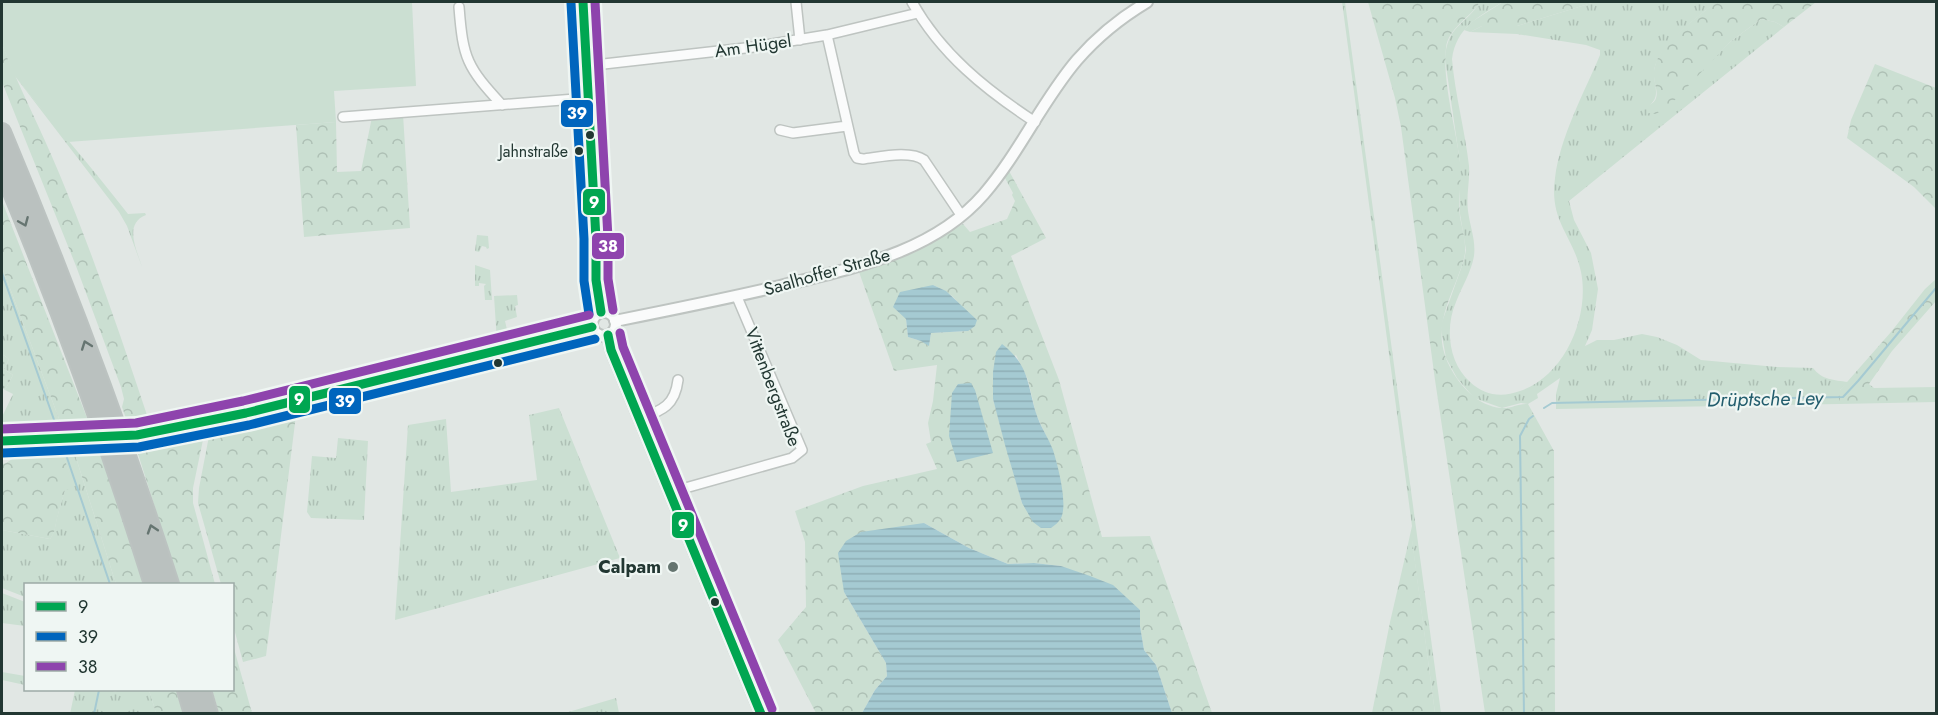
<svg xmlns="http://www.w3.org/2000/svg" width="1938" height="715" viewBox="0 0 1938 715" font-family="Jost,sans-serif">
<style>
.grass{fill:url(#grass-tufts)}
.forest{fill:url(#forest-crowns);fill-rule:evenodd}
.park{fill:#cbdfd2}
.garden{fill:url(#garden-dots)}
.water{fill:url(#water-rules)}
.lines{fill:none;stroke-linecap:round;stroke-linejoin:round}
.stream{stroke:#a5cad2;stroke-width:2}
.tertiary-tunnel{stroke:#bbc4c0;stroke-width:10;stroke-dasharray:10 5;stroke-linecap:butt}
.minor-casing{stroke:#bec4c1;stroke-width:12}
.tertiary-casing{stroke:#bec4c1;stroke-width:14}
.motorway-casing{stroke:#bcc3c1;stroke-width:20}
.minor{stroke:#fafbfb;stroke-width:9}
.tertiary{stroke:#fafbfb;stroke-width:10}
.motorway{stroke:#bac1bf;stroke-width:16}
.bus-1-casing{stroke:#eff6f3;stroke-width:14}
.bus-2-casing{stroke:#eff6f3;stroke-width:14}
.bus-3-casing{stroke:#eff6f3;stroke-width:14}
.bus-1{stroke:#00a651;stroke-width:9}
.bus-2{stroke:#0065bd;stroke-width:9}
.bus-3{stroke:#8e44ad;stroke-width:9}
.oneway{stroke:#667571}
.bus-dot{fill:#223732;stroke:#eff6f3;stroke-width:2}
.poi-dot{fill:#657570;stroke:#eff6f3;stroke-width:2}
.labels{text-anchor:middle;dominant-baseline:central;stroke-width:4.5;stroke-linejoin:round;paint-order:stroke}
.bus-label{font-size:16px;fill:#223732;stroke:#eff6f3;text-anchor:end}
.street-label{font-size:18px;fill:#223732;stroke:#eff6f3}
.poi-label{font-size:18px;font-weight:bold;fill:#223732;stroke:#eff6f3;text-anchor:end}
.water-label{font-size:20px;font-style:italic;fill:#225d6d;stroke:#eff6f3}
.line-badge{stroke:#eff6f3;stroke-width:2}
.badge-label{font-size:16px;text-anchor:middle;font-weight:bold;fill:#fff}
</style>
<defs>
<pattern id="grass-tufts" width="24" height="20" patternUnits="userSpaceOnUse" patternTransform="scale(1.5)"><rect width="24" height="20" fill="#cbdfd2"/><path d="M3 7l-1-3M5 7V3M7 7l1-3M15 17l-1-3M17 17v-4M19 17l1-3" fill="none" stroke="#aec0b5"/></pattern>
<pattern id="forest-crowns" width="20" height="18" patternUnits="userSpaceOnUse" patternTransform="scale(1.5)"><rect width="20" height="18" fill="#cbdfd2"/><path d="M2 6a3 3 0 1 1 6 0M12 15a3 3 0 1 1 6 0" fill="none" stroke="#aec0b5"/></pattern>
<pattern id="garden-dots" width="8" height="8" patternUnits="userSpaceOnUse" patternTransform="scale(1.5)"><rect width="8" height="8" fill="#cbdfd2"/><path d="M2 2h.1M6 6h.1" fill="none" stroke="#aec0b5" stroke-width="1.8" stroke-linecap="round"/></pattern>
<pattern id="water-rules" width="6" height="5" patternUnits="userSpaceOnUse" patternTransform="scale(1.5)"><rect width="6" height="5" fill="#a5cad2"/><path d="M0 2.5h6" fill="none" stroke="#8eaeb5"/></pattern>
</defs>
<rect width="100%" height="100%" fill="#e1e7e4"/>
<path class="grass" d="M1342 2H1345L1441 713H1435L1412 541 1406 553 1412 526Z
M1480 2H1503C1479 16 1456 28 1452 59 1455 95 1465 130 1469 166 1470 181 1466 196 1468 211 1470 227 1476 240 1474 256 1471 273 1462 286 1456 302 1445 327 1448 362 1470 382 1484 395 1501 398 1520 391 1565 376 1590 316 1581 272 1573 235 1549 222 1555 178 1560 137 1584 93 1600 55V50L1586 45 1517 34 1470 32 1482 26H1517L1595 2H1717C1698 16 1667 40 1657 61 1648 79 1664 93 1650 105L1712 60 1730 42 1761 19 1775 22 1784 27 1569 201 1574 220 1591 253 1598 289 1592 330 1585 346 1597 340H1614L1642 334 1657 337 1677 345 1701 360 1777 367 1813 368C1822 380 1834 380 1848 382L1840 390V404L1556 409V394L1560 378 1537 394 1538 398 1528 404 1521 403 1502 408 1474 398 1457 378 1446 358 1441 330 1442 322 1464 260 1466 250 1460 214V163L1445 59C1447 25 1465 26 1480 2Z
M602 67 604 77 599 78 600 103H595L593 70Z
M14 75C51 121 91 166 128 214L145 213 146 215C123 224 137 250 142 267L127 226 119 212Z
M477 235 488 236 489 248 487 249 486 247 482 246 479 252 475 251Z
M475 265 490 270 492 300H485L484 286 486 284 479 283V286H475Z
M2 267 61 424 60 430H2V417L13 394 5 390 13 375 4 369 9 359 2 354Z
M517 295 518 305 515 306 517 317 505 321 509 338 497 342 494 296Z
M559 408 620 558 395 620 408 425 446 419 451 492 537 480 529 415Z
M338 438 368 441 364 520 311 518 307 512 312 456 336 458Z
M72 445 116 584H26L25 597 2 588V530L50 539C56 531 55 523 58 514 60 506 63 498 65 489L74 488 60 446Z
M2 593 25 602V626L2 623Z
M2 672 25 676V685L2 680Z
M75 690H111L115 692 119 690H149L156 713 70 714Z
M616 698 619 713H565Z"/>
<path class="forest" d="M1368 2H1480C1470 18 1448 28 1446 48 1442 81 1456 128 1460 162 1462 180 1458 199 1460 217 1462 228 1466 241 1465 253 1464 262 1460 270 1457 279 1445 309 1433 335 1450 367 1460 386 1478 406 1501 408 1511 409 1518 403 1528 404L1554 451 1555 713H1485L1435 380 1401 127 1395 98Z
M1503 2H1595L1517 26H1482L1470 32 1464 30 1473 21Z
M1716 2H1816L1784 27 1775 22 1761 19 1730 42 1671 104 1656 114 1648 113 1647 109C1650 105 1655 102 1656 98 1659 91 1651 78 1655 66 1661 42 1698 17 1716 2Z
M2 44C19 88 41 129 59 173 93 254 121 337 149 421L128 424 122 407 124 399 121 387 76 266 2 82Z
M1875 64 1936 88V209L1914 187 1847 138 1851 120Z
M403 114 410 228 304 237 296 125 336 122 337 172 361 171 372 117Z
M1009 171 1046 238 1011 256 1059 380 1102 537 1150 536 1212 713H1172L1156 665 1144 650 1140 626V610L1061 566 1034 563 1008 564 969 548 924 523 844 592 886 663 887 676 875 690 862 713H816L778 640 806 607 805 542 795 511 863 486 937 469 926 444 931 442 928 423 933 401 937 365 894 371 859 272 915 252 963 224 970 232 1007 219 1015 201 1012 195 1013 193 1005 178ZM933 285C961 298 960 304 968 331L931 333 929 345 921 341 908 337 906 319ZM1016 355 1028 380 1036 414 1053 451 1022 503 993 399V372Z
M2 201 91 428 60 430 61 424 2 267Z
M1936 279V301L1892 351 1869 384 1874 388 1936 387V402L1840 404V390L1891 332 1925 289Z
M297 407 266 656 243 662 233 625 232 584H221L198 503 199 488 209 436 215 427Z
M202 430 204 435 193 488V503L215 584H179L134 441Z
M97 443 144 584H116L72 445Z
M60 446 75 489 65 490C63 498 60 506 58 515 55 524 56 532 50 539L2 530V464L6 463 28 449Z
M1412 539 1435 713H1372L1390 622 1406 553Z
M233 645 252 713H219L212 690H232Z
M149 690H176L183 713H156Z"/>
<path class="park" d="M2 2H412L416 86 334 91 336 122 68 142 14 75 2 44Z"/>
<path class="garden" d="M2 354 9 359 4 369 13 375 5 390 2 388Z"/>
<path class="water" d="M933 285 946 291 977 320 975 326 968 331 931 333 929 346 921 341 908 337 906 319 893 307 900 292Z
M1002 344C1029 365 1027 383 1036 413 1040 426 1048 437 1053 450 1058 466 1068 504 1061 518 1059 522 1055 525 1051 528H1041L1033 522 1022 503 1005 445 993 399V372L996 352Z
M971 383 975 390 993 453 957 462 949 436 952 393 958 384Z
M924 523 969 548 1008 564 1034 563 1061 566 1090 576 1113 585 1140 610V626L1144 650 1156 665 1172 713H862L875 690 887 676 886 663 844 592 838 553 846 541 861 532Z"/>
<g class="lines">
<path class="stream" d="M2 273 58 431
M1544 408 1552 403 1843 397 1858 381 1936 288
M63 446 110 584
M94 714 99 690
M1524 714 1520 436 1529 419 1533 416"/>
<path class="tertiary-tunnel" d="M81 438 137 435"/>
<defs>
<path id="minor" d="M796 2 800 40
M912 2C941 54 986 90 1035 122
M459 7C463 59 467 67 502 105
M827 35 854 153 857 158 863 159C880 157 910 150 924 160L961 215
M586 66 754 47 827 35 918 13
M343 117 588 98
M780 130 793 133 847 126
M640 419C663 410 675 405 678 380
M671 492 792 458 802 450 737 297"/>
<path id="tertiary" d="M583 2 596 239V280L601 312
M592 324a12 12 0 1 1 24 0a12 12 0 1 1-24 0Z
M615 321C670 310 725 299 780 286 852 268 933 253 984 194 1020 152 1042 101 1077 60 1097 37 1122 17 1147 2
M608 335 611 350 761 714
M137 435 246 413 468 359 592 327
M2 441 81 438"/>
<path id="motorway" d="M2 132C64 280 121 431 170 584
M2 168C59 304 109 444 153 584
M186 690 193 714
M202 690 209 714"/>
</defs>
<use href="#minor" class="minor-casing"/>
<use href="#tertiary" class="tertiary-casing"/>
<use href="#motorway" class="motorway-casing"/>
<use href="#minor" class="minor"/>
<use href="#tertiary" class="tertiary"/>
<use href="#motorway" class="motorway"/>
<defs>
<path id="bus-1" d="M583 2 596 239V280L601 312
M608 335 611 350 761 714
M2 441 137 435 246 413 592 327"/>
<path id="bus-2" d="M571 3 584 239V281L589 314
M3 453 139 447 249 425 595 339"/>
<path id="bus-3" d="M595 2 608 238V279L613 310
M620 333 623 347 772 709
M2 429 136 423 243 401 589 315"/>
</defs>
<use href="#bus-1" class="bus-1-casing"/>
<use href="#bus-2" class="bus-2-casing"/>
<use href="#bus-3" class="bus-3-casing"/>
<use href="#bus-1" class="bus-1"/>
<use href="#bus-2" class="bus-2"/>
<use href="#bus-3" class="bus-3"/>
</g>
<defs><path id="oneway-chevron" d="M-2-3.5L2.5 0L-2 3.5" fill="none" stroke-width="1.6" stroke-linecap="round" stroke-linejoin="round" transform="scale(1.5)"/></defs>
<g class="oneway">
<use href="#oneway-chevron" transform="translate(24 222) rotate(67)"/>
<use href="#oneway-chevron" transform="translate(86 345) rotate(-110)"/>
<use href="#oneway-chevron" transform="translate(152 529) rotate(-108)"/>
</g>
<g class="bus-dot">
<circle cx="590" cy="135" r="5"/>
<circle cx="579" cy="151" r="5"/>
<circle cx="498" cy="363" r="5"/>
<circle cx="715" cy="602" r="5"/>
</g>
<circle class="poi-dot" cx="673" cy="567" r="6"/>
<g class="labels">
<g class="bus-label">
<text x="568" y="151">Jahnstraße</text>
</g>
<g class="street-label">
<text transform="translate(753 46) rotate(-8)">Am Hügel</text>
<text transform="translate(827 272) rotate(-16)">Saalhoffer Straße</text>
<text transform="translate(773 387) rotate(69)">Vittenbergstraße</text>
</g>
<g class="poi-label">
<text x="661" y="567">Calpam</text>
</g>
<g class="water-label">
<text transform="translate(1765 399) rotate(-1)">Drüptsche Ley</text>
</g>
</g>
<g class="line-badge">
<rect x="560" y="99" width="34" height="29" rx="6" fill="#0065bd"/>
<rect x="582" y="188" width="24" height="28" rx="6" fill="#00a651"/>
<rect x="591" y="232" width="34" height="28" rx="6" fill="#8e44ad"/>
<rect x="288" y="385" width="23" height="29" rx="6" fill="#00a651"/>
<rect x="328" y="387" width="34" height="28" rx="6" fill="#0065bd"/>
<rect x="671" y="511" width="24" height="28" rx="6" fill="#00a651"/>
</g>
<g class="badge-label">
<text x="577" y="119">39</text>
<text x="594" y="208">9</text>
<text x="608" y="252">38</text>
<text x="299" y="405">9</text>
<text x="345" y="407">39</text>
<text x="683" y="531">9</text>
</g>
<rect width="1938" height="715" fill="none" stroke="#223732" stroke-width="6"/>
<rect x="24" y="583" width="210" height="108" fill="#eff6f3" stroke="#9daaa6" stroke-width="1.5"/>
<rect x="36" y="602" width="30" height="9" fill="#00a651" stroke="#9daaa6" stroke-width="1.5"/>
<text x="78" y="613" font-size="18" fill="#223732">9</text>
<rect x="36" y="632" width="30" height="9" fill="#0065bd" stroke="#9daaa6" stroke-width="1.5"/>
<text x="78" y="643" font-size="18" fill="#223732">39</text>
<rect x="36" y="662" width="30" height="9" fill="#8e44ad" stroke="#9daaa6" stroke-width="1.5"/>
<text x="78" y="673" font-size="18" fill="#223732">38</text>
</svg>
